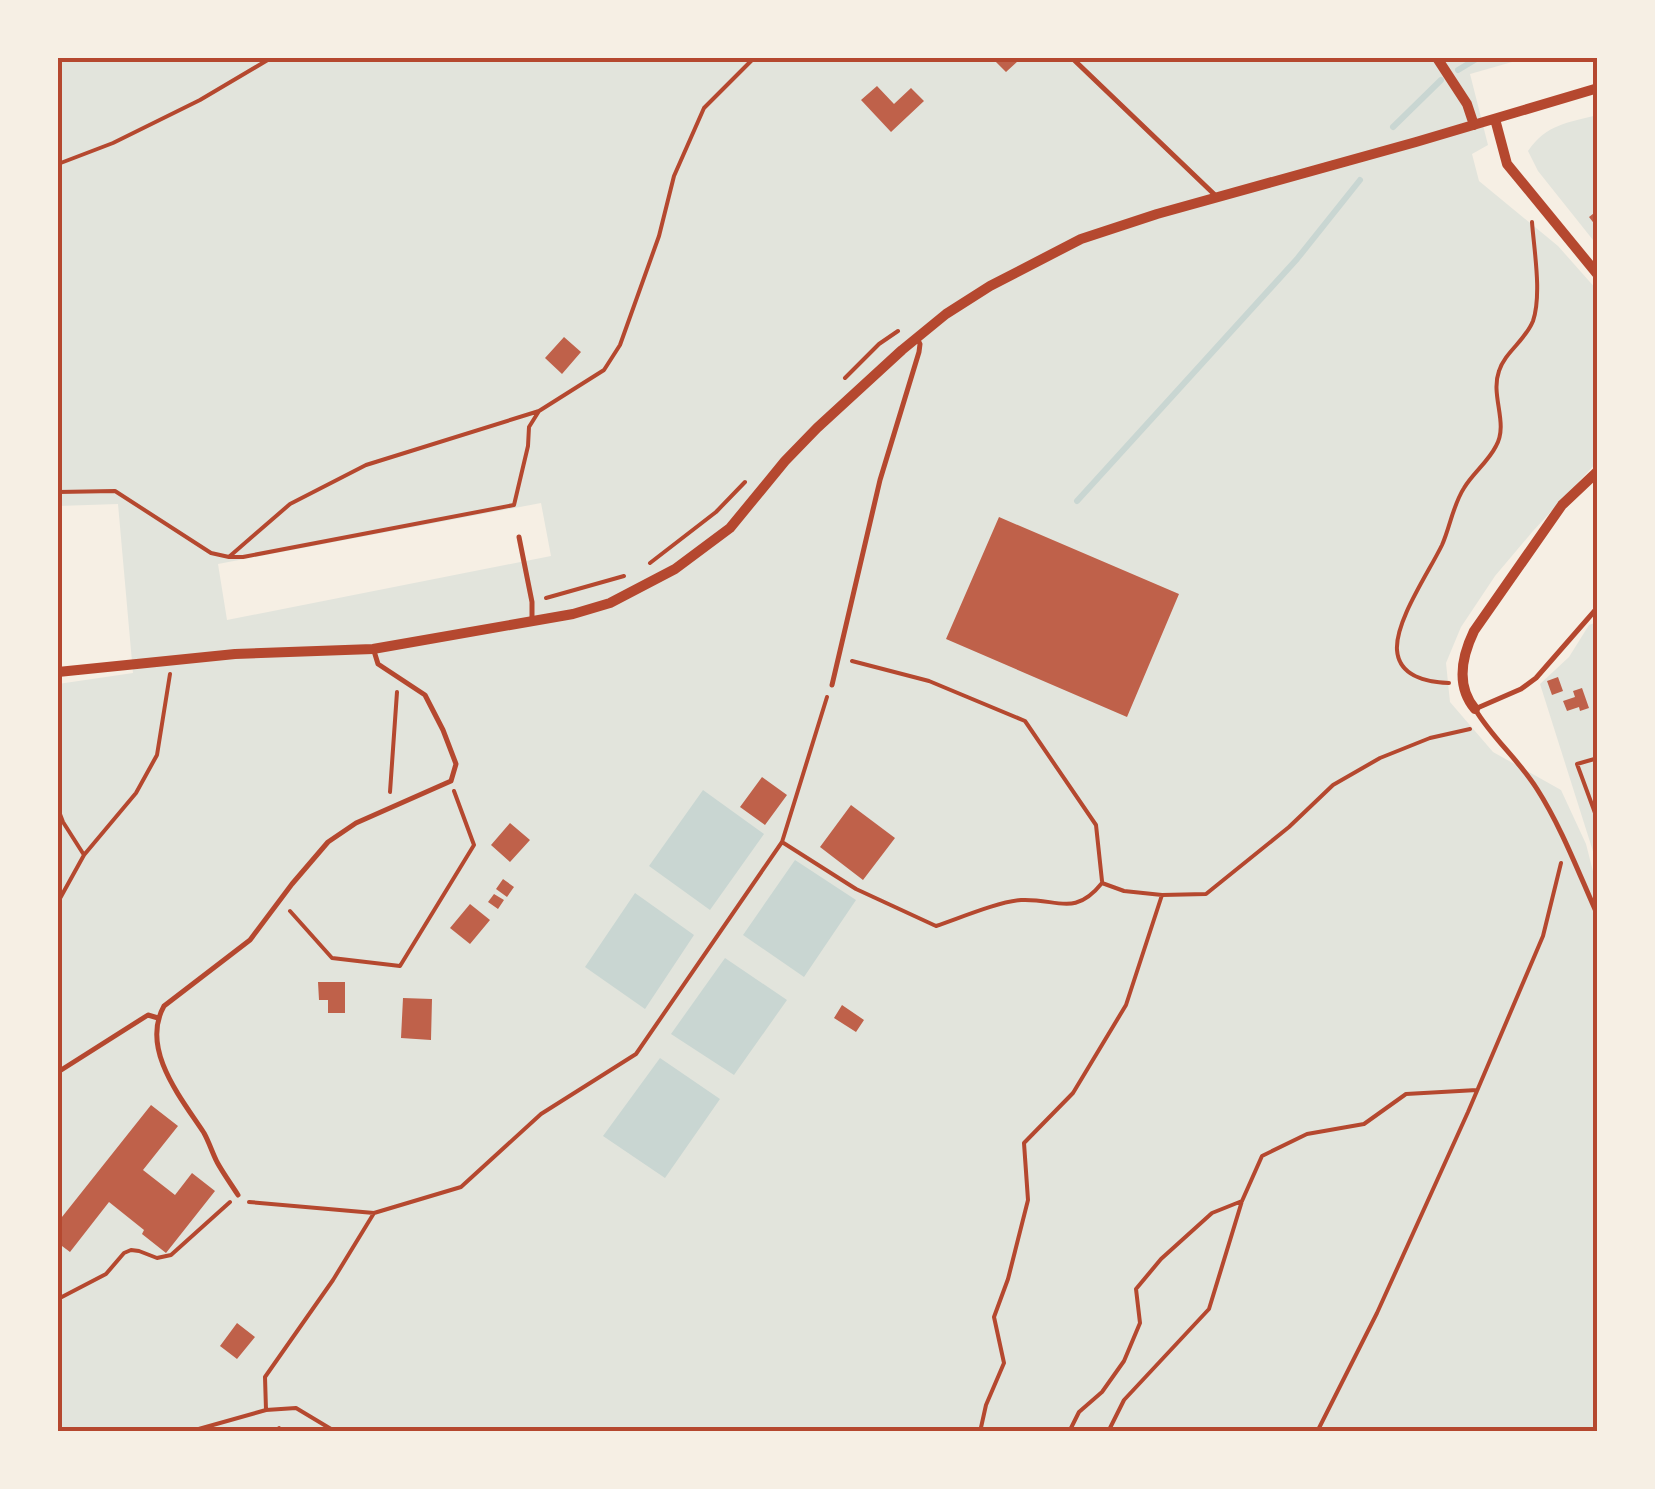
<svg xmlns="http://www.w3.org/2000/svg" width="1655" height="1489" viewBox="0 0 1655 1489" font-family="Barlow,sans-serif">
<style>
.green{fill:#e2e4dc;fill-rule:evenodd}
.water{fill:#c9d6d2}
.lines{fill:none;stroke-linecap:round;stroke-linejoin:round}
.stream{stroke:#c9d6d2;stroke-width:6}
.building{fill:#bf614a}
.path{stroke:#b5482f;stroke-width:4}
.service{stroke:#b5482f;stroke-width:5}
.minor{stroke:#b5482f;stroke-width:10}
.neatline{fill:none;stroke:#b5482f;stroke-width:4}
</style>
<rect width="100%" height="100%" fill="#f6efe4"/>
<path class="green" d="M58 58H1526L1470 74 1488 145 1472 154 1479 181 1558 246 1597 290 1598 429 1595 433 1597 436V462L1533 531 1495 576 1461 627 1446 663 1450 702 1493 752 1561 790 1586 844 1597 887V1431H58V684L133 673 118 504 58 506ZM541 503 551 556 227 620 218 564Z
M1597 115V245L1538 171 1528 151C1547 124 1567 123 1597 115Z
M1597 622V864L1540 684 1569 657 1589 625Z"/>
<path class="water" d="M703 790 764 834 710 910 649 866Z
M795 860 856 900 804 977 743 935Z
M635 893 694 935 645 1009 585 967Z
M725 958 787 1000 734 1075 671 1034Z
M660 1058 720 1099 665 1178 603 1136Z"/>
<g class="lines">
<path class="stream" d="M1458 70 1478 58
M1393 127 1441 80
M1077 501 1297 259 1360 180"/>
</g>
<path class="building" d="M992 58H1017L1019 60 1006 72Z
M877 86 894 104 911 88 924 101 891 132 861 100Z
M1598 210V234L1593 228 1596 226 1589 217Z
M564 337 581 352 562 374 545 358Z
M999 517 1179 594 1127 717 946 639Z
M1558 677 1563 691 1552 695 1547 681Z
M1582 688 1589 708 1580 711 1579 707 1567 711 1563 701 1575 697 1573 691Z
M762 777 787 795 765 825 740 807Z
M851 805 895 838 863 880 820 847Z
M510 823 530 840 510 862 491 845Z
M503 879 514 887 507 897 496 889Z
M494 894 504 900 498 909 488 902Z
M470 904 490 920 470 944 450 928Z
M318 982H345V1013H328V1000H319Z
M403 998 432 999 431 1040 401 1038Z
M842 1005 864 1020 856 1032 834 1018Z
M151 1105 178 1126 143 1170 175 1195 192 1173 215 1191 166 1253 142 1234 144 1230 109 1202 70 1252 58 1243V1222Z
M237 1323 255 1337 237 1359 220 1346Z"/>
<g class="lines">
<path class="path" d="M58 164 113 143 200 100 271 58
M845 378 879 344 898 331
M58 492 115 491 211 553 229 557H243L514 505 528 446 529 427 539 411 604 370 620 345 659 236 674 176 704 108 754 58
M230 556 290 504 366 465 539 411
M650 563 716 512 745 482
M546 598 624 576
M852 661 929 681 1025 721 1096 825 1102 881
M1449 683C1427 682 1399 677 1397 650 1395 621 1429 572 1442 545 1450 527 1453 505 1464 488 1473 473 1488 462 1496 446 1509 423 1490 396 1499 371 1505 352 1525 341 1533 321 1542 294 1534 250 1532 222
M1598 758 1577 764 1598 821
M390 792 397 692
M58 809 63 822 84 855
M782 842 856 889 936 926C960 918 997 902 1021 900 1057 898 1074 918 1102 883L1124 891 1162 895 1206 894 1289 827 1333 785 1380 758 1430 738 1470 729
M58 902 84 855 136 793 157 755 170 674
M290 911 332 958 400 966 474 845 454 791
M249 1202 374 1213 333 1280 265 1377 266 1410
M374 1213 461 1187 541 1114 636 1054 782 842 827 697
M58 1299 106 1274 124 1253 131 1250 139 1251 157 1258 171 1255 230 1202
M279 1428 282 1432
M188 1432 266 1410 296 1408 336 1432
M980 1432 986 1405 1004 1363 994 1317 1008 1279 1028 1200 1024 1143 1073 1093 1126 1005 1162 895
M1069 1432 1079 1412 1102 1392 1124 1361 1140 1323 1136 1289 1161 1259 1212 1213 1242 1201
M1108 1432 1124 1400 1209 1309 1242 1201 1262 1156 1307 1134 1364 1124 1406 1094 1477 1090
M1317 1432 1377 1313 1468 1112 1543 936 1561 863"/>
<path class="service" d="M1072 58 1216 196
M519 537 532 602V620
M1598 607 1536 678 1521 689 1475 709C1492 738 1519 760 1537 789 1562 828 1579 874 1598 916
M832 685 880 480 919 352 920 344 918 340
M58 1072 148 1015 158 1018
M238 1195C231 1184 223 1173 217 1162 212 1152 209 1142 204 1133 181 1098 140 1049 164 1006L250 940 292 884 328 842 356 823 451 781 456 764 443 730 425 695 378 664 374 651"/>
<path class="minor" d="M1437 58 1467 104 1474 125
M1495 119 1507 164 1598 275
M58 672 235 654 373 649 573 614 610 603 675 569 730 528 785 461 817 428 902 350 946 314 990 286 1081 239 1157 214 1416 142 1598 88
M1475 709C1455 685 1462 656 1474 631L1562 505 1598 471"/>
</g>
<rect width="1655" height="1489" fill="none" stroke="#f6efe4" stroke-width="120"/>
<rect x="60" y="60" width="1535" height="1369" class="neatline"/>
</svg>
